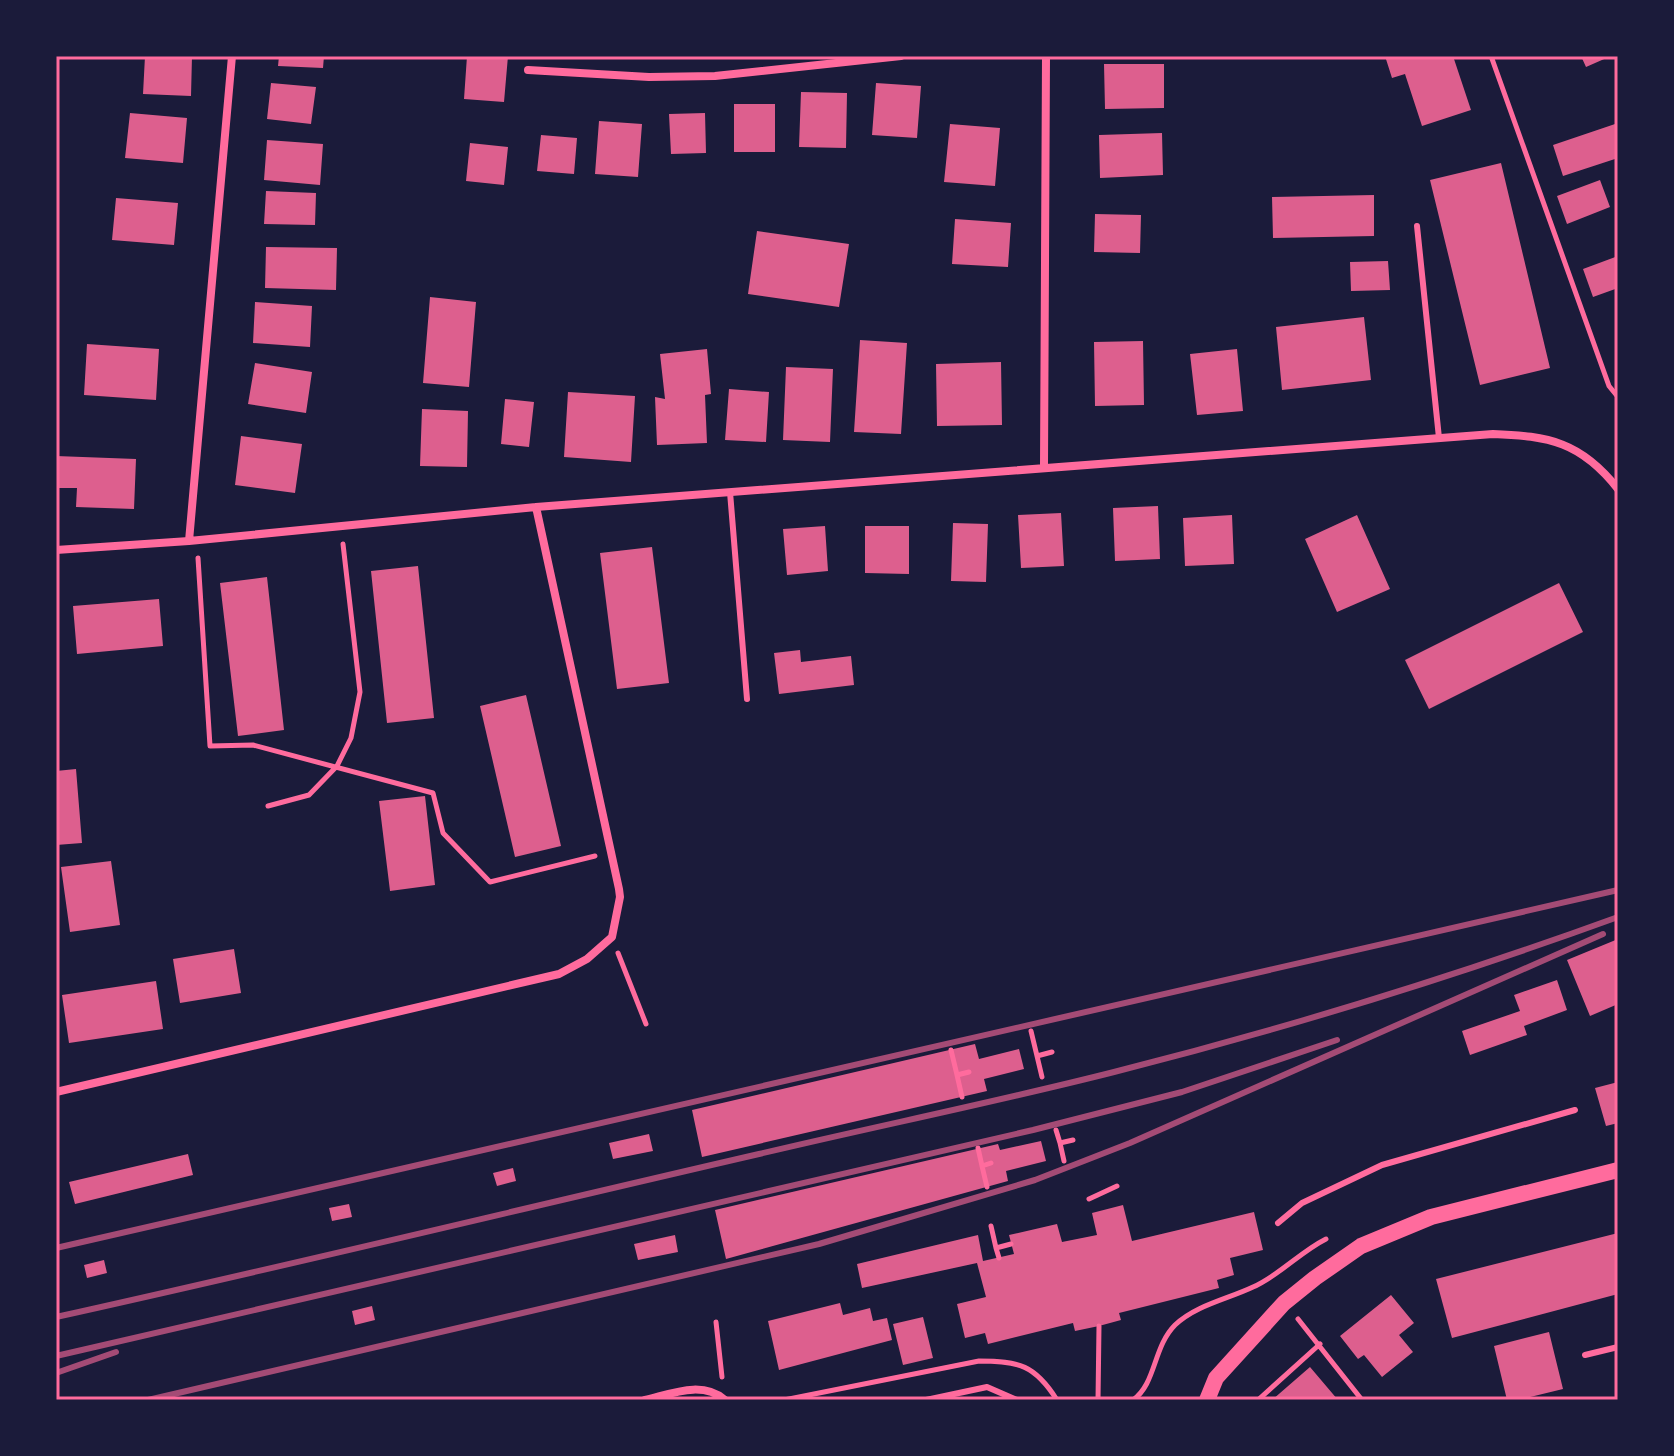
<svg xmlns="http://www.w3.org/2000/svg" width="1674" height="1456" viewBox="0 0 1674 1456" font-family="Literata,serif">
<style>
.building{fill:#dd5f8e}
.lines{fill:none;stroke-linecap:round;stroke-linejoin:round}
.path{stroke:#ff6b9d;stroke-width:5}
.service{stroke:#ff6b9d;stroke-width:6}
.minor{stroke:#ff6b9d;stroke-width:8}
.secondary{stroke:#ff6b9d;stroke-width:16}
.rail{stroke:#a44b75;stroke-width:6}
.neatline{fill:none;stroke:#ff6b9d;stroke-width:3}
</style>
<rect width="100%" height="100%" fill="#1b1b3a"/>
<path class="building" d="M145 56H192L191 96 143 94Z
M279 56H324L323 68 278 66Z
M467 56H508L504 102 464 99Z
M1385 56H1453L1471 110 1422 126 1405 74 1392 78Z
M1581 56H1611L1586 67Z
M1104 64H1164V108L1105 109Z
M271 83 316 87 311 124 267 119Z
M876 83 921 86 917 138 872 135Z
M801 92 847 93 846 148 799 147Z
M734 104H775V152H734Z
M130 113 187 118 183 163 125 158Z
M705 113 706 153 671 154 669 114Z
M599 121 642 124 638 177 595 174Z
M1618 123V158L1563 176 1553 145Z
M950 124 1000 128 995 186 944 182Z
M1162 133 1163 175 1100 178 1099 135Z
M541 135 577 138 574 174 537 171Z
M267 140 323 144 320 185 264 180Z
M470 143 508 147 504 185 466 181Z
M1501 163 1550 368 1480 385 1430 180Z
M1600 180 1610 207 1567 224 1557 196Z
M266 191 316 193 315 225 264 224Z
M1374 195V236L1273 238 1272 197Z
M116 198 178 203 174 245 112 240Z
M1095 214 1141 215 1140 253 1094 252Z
M955 219 1011 223 1008 267 952 264Z
M757 231 849 244 839 307 748 294Z
M266 247 337 248 336 290 265 288Z
M1618 256V288L1593 297 1583 269Z
M1388 261 1390 290 1351 291 1350 262Z
M430 297 476 302 469 387 423 383Z
M255 302 312 306 310 347 253 343Z
M1364 317 1371 380 1282 390 1276 327Z
M860 340 907 343 901 434 854 432Z
M1143 341 1144 405 1095 406 1094 342Z
M87 344 159 349 156 400 84 395Z
M707 349 711 394 705 395 707 443 657 445 655 397 665 399 660 354Z
M1237 349 1243 411 1197 415 1190 354Z
M1001 362 1002 425 937 426 936 364Z
M255 363 312 372 306 413 248 404Z
M786 367 833 369 830 442 783 440Z
M729 389 769 392 766 442 725 440Z
M568 392 635 396 631 462 564 457Z
M505 399 534 402 529 447 501 444Z
M422 409 468 411 467 467 420 466Z
M241 436 302 444 295 493 235 485Z
M56 456 136 459 134 509 76 507 77 488H56Z
M1158 506 1160 559 1115 561 1113 508Z
M1061 513 1064 566 1021 568 1018 515Z
M1232 515 1234 564 1185 566 1183 518Z
M1357 515 1390 589 1337 612 1305 539Z
M953 523 988 524 986 582 951 581Z
M825 526 828 571 787 575 783 529Z
M865 526H909V574L865 573Z
M652 547 669 683 617 689 600 553Z
M418 566 434 718 387 723 371 571Z
M267 577 284 730 238 736 220 583Z
M1559 583 1583 632 1429 709 1405 660Z
M159 599 163 646 77 654 73 606Z
M800 650 801 662 851 656 854 685 779 694 774 653Z
M526 695 561 846 515 857 480 706Z
M76 769 82 843 56 845V771Z
M425 796 435 885 390 891 379 801Z
M111 861 120 925 70 932 61 867Z
M1618 939V1004L1590 1016 1567 960Z
M234 949 241 993 180 1003 173 959Z
M1557 980 1567 1010 1524 1026 1527 1035 1470 1055 1462 1031 1520 1011 1514 995Z
M156 981 163 1029 69 1043 62 995Z
M975 1044 979 1059 1019 1049 1024 1069 984 1079 987 1091 702 1157 692 1110Z
M1618 1082V1123L1606 1126 1595 1088Z
M649 1134 653 1151 613 1159 609 1143Z
M1041 1141 1046 1161 1006 1171 1008 1181 726 1259 715 1210 998 1144 1000 1150Z
M188 1154 193 1175 75 1204 69 1182Z
M513 1168 516 1181 497 1186 493 1173Z
M349 1204 352 1217 332 1221 329 1208Z
M1123 1205 1132 1241 1254 1212 1263 1250 1230 1258 1234 1275 1217 1280 1219 1288 1119 1313 1121 1320 1099 1326 1075 1331 1073 1323 988 1344 985 1333 965 1338 957 1304 986 1297 977 1263 862 1288 857 1264 978 1235 983 1261 1014 1254 1009 1235 1057 1224 1062 1242 1097 1235 1092 1213Z
M1618 1233V1294L1452 1338 1436 1279Z
M675 1235 678 1252 638 1260 634 1244Z
M104 1260 107 1273 87 1278 84 1265Z
M1391 1295 1414 1323 1399 1335 1413 1352 1382 1377 1364 1355 1358 1359 1340 1336Z
M840 1303 843 1315 870 1308 873 1321 887 1318 892 1340 779 1370 768 1321Z
M372 1306 375 1320 355 1325 352 1311Z
M923 1317 933 1358 903 1365 893 1324Z
M1549 1332 1563 1389 1518 1400H1507L1494 1346Z
M1310 1367 1338 1400H1272Z"/>
<g class="lines">
<path class="path" d="M1491 56 1609 386 1618 397
M198 558 210 746 253 745 433 793 443 833 490 882 595 856
M268 806 309 795 337 766 351 738 360 692 343 544
M618 953 646 1024
M1031 1031 1037 1056 1052 1052
M951 1050 957 1075
M1037 1056 1042 1077
M962 1097 957 1075 969 1072
M1056 1130 1060 1143 1073 1140
M1060 1143 1064 1161
M978 1148 982 1166
M987 1187 982 1166 991 1163
M1089 1199 1117 1186
M991 1226 996 1248 1011 1244
M996 1248 999 1258
M1298 1319 1362 1400
M716 1322 722 1377
M784 1400 979 1361C1019 1361 1035 1365 1057 1400
M1098 1400 1099 1326
M1133 1400C1156 1384 1153 1347 1175 1325 1196 1305 1228 1299 1253 1287 1280 1275 1300 1252 1326 1239
M1258 1400 1320 1344"/>
<path class="service" d="M1417 226 1439 438
M730 492 747 699
M1278 1223 1302 1203 1382 1165 1575 1110
M1585 1355 1618 1347
M926 1400 987 1387 1017 1400"/>
<path class="minor" d="M528 70 649 77 715 76 901 56
M1044 467 1046 56
M189 541 232 56
M56 550 189 541 536 507 1493 434C1549 436 1581 442 1618 489
M56 1092 559 974 587 959 612 937 620 897 619 889 536 507
M645 1400C671 1394 702 1380 725 1400"/>
<path class="secondary" d="M1207 1400 1216 1378 1284 1303 1315 1278 1361 1246 1431 1217 1618 1170"/>
<path class="rail" d="M56 1248 1618 890
M56 1317C291 1265 525 1208 759 1154 877 1126 996 1102 1114 1072 1284 1029 1453 977 1618 917
M56 1356 1033 1130 1182 1092 1337 1040
M56 1373 116 1352
M148 1400 819 1244 1035 1180 1130 1143 1603 934"/>
</g>
<rect width="1674" height="1456" fill="none" stroke="#1b1b3a" stroke-width="116"/>
<rect x="58" y="58" width="1558" height="1340" class="neatline"/>
</svg>
